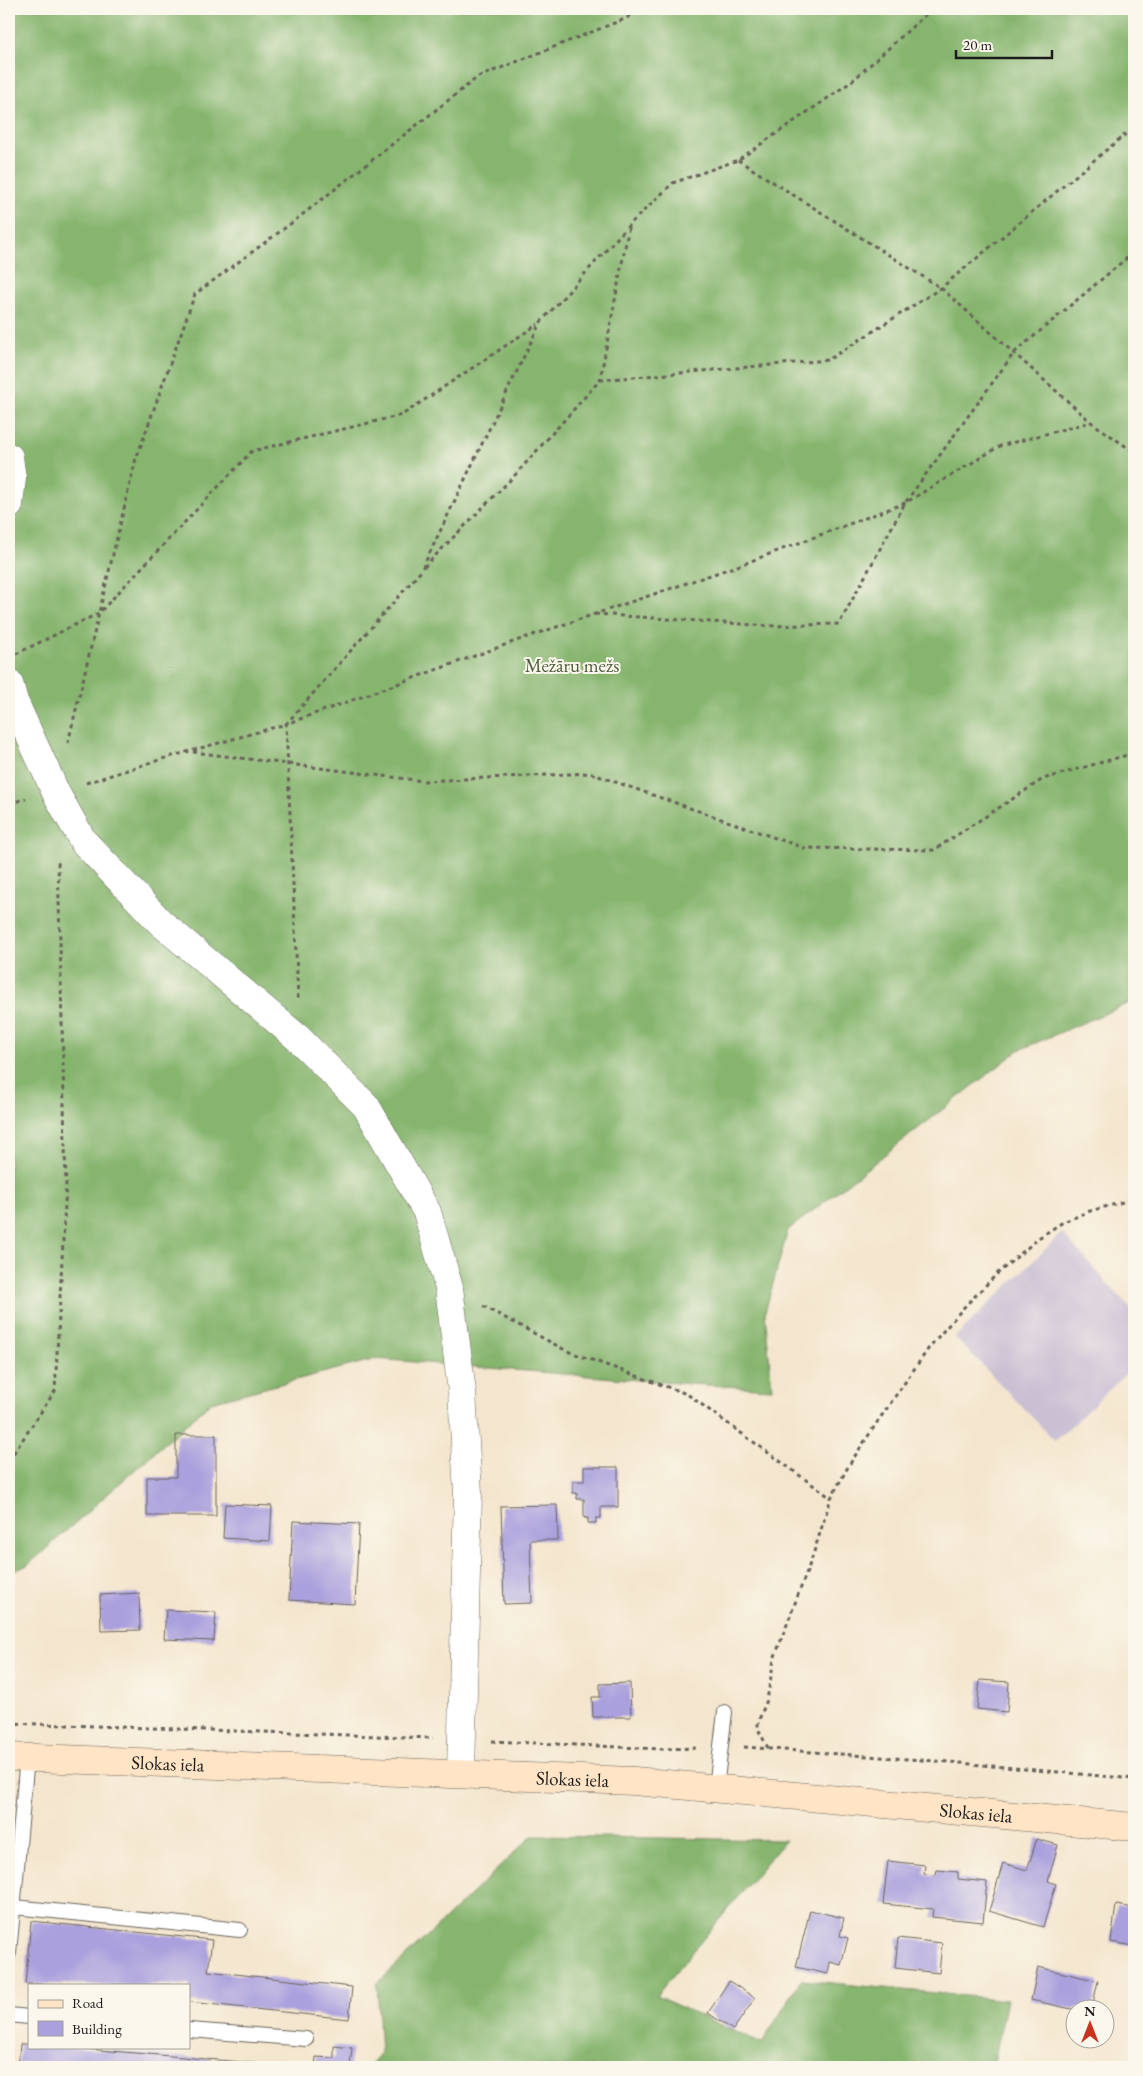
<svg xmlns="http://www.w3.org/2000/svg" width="1143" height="2076" viewBox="0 0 1143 2076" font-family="'EB Garamond',serif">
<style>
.industrial{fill:#cbbfd4}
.forest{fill:#86b56e;stroke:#516845}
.building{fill:#aaa0dd}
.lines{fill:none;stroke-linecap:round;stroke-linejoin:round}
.lane-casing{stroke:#68635a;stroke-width:16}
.street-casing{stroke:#68635a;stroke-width:29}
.secondary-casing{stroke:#68635a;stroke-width:29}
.path{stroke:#68635a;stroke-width:3;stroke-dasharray:4 4;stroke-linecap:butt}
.lane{stroke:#fff;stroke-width:14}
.street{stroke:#fff;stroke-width:28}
.secondary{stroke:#ffe4c6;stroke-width:28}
.labels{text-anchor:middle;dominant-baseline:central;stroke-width:4;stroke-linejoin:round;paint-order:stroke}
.park-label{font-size:19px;fill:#4d5c3f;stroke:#fbf7ec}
.street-label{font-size:19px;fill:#1c1c1c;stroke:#fbf7ec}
</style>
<rect width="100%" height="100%" fill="#fbf7ec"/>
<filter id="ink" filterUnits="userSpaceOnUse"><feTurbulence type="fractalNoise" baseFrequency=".02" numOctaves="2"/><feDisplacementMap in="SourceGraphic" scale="10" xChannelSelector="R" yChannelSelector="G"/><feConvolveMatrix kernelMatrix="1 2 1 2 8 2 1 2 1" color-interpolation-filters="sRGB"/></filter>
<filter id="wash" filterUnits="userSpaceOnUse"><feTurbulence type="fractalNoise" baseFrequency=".0096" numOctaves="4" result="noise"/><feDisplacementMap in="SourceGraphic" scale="20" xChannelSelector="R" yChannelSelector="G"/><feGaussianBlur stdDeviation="1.12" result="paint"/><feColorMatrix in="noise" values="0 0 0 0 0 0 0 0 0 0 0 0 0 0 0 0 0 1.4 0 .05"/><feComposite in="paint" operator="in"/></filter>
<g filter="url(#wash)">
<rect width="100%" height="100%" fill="#f4e6ce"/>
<path class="industrial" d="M1062 1233 1134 1312V1366L1055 1441 955 1337Z"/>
<path class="forest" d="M9 9H1134V1001L1019 1050 788 1230 765 1312 772 1389 676 1383 376 1359 211 1402 28 1565 9 1572Z
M532 1836 785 1840 656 1996 762 2043 801 1980 1007 2000 993 2067H368L381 2053 377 1984Z"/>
<g id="blocks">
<path class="building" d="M176 1435H216V1516H147V1477H176Z
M584 1467H618V1507H601V1518H596V1523H588V1518H584V1499H577V1493H573V1481H584Z
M225 1504 272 1506 270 1541 223 1538Z
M557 1505 558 1540H530L532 1603 504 1604 501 1506Z
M293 1521 359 1524 355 1604 289 1600Z
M139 1593 140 1630 101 1631 100 1595Z
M166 1610 216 1612 214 1641 164 1639Z
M980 1680 1009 1682 1007 1712 977 1709Z
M630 1683 631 1717H593L592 1697H600V1684Z
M1037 1839 1058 1845 1048 1881 1056 1884 1043 1927 989 1911 1003 1863 1027 1870Z
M888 1861 925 1865 924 1874 936 1875 937 1870 958 1872V1879L987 1882 983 1922 932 1917 933 1909 883 1904Z
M1116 1905 1134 1908V1946L1111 1942Z
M810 1910 844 1918 840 1936 848 1938 841 1965 830 1962 828 1974 796 1967Z
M31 1921 212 1940 208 1971 352 1987 349 2019 189 2002V1985L25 1984Z
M898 1938 942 1943 939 1973 895 1968Z
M1038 1967 1098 1981 1092 2008H1076V2010L1031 2000Z
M729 1981 755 1998 733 2030 708 2013Z
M20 2044H29V2047H64L301 2067H18Z
M334 2046 352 2048 350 2067H315L316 2057 334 2058Z"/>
</g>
</g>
<g filter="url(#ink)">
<use href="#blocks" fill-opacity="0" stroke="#68635a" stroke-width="1"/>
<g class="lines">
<defs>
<path id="lane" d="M716 1788 725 1712
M14 1907 240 1930
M9 1953 27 1758
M9 2015 29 2017
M189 2030 306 2039"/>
<path id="street" d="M9 457 12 478 9 505
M9 683 14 701 56 793 83 841 161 923 299 1039 366 1106 427 1212 449 1288 462 1392 468 1493 461 1773"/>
<g id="secondary">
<path id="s1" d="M9 1757 634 1781 1134 1827"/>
</g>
</defs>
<use href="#lane" class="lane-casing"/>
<use href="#street" class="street-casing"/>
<use href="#secondary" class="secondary-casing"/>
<path class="path" d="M738 160 941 288 1091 422 1134 452
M600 380 828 360 941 288 1134 127
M424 567 516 474 600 380 629 226
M595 614 770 626 839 624 905 503 1014 353 1134 252
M16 654 99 613 252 451 402 415 538 324
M68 743 135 462 195 294 293 222 478 77 627 18 636 9
M193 752 424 781 590 773 804 848 934 850 1043 779 1134 753
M86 783 162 759 286 724 421 571 540 323 629 225 673 183 738 160 851 82 932 9
M9 803 26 799
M298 998 286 724 527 637 743 564 905 503 1000 446 1091 422
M483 1306 567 1351 687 1394 831 1498
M9 1460 55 1391 66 1185 58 860
M9 1723 433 1738
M492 1741 661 1749 698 1748
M744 1747 949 1762 1134 1779
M768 1748 758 1729V1722L767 1700 774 1659 812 1558 831 1498 849 1465 878 1421 931 1345 966 1305 998 1273 1040 1237 1063 1222 1090 1211 1134 1199"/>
<use href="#lane" class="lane"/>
<use href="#street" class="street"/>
<use href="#secondary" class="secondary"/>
</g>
</g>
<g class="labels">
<g class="park-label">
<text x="572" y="665">Mežāru mežs</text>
</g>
<g class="street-label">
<text stroke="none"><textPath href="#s1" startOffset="159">Slokas iela</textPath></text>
<text stroke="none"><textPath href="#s1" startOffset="564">Slokas iela</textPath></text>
<text stroke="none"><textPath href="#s1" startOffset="969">Slokas iela</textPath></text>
</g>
</g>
<rect width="1143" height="2076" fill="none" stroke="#fbf7ec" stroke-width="30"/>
<rect x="28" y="1984" width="162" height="65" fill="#fbf7ec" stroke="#a29f99"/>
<rect x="38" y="2000" width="25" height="8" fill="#ffe4c6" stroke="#a29f99"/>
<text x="72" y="2008" font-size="15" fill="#1c1c1c">Road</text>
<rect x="38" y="2021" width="25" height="15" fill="#aaa0dd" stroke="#a29f99"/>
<text x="72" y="2034" font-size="15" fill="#1c1c1c">Building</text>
<g transform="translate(1090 2024)"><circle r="24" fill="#fbf7ec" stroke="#a29f99"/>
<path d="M0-4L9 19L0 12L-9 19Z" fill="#c8321e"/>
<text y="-8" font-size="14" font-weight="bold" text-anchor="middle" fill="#1c1c1c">N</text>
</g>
<path d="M956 50v8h96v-8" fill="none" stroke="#1c1c1c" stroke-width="2.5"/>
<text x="963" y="50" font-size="15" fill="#1c1c1c" stroke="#fbf7ec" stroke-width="4" paint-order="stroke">20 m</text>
</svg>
